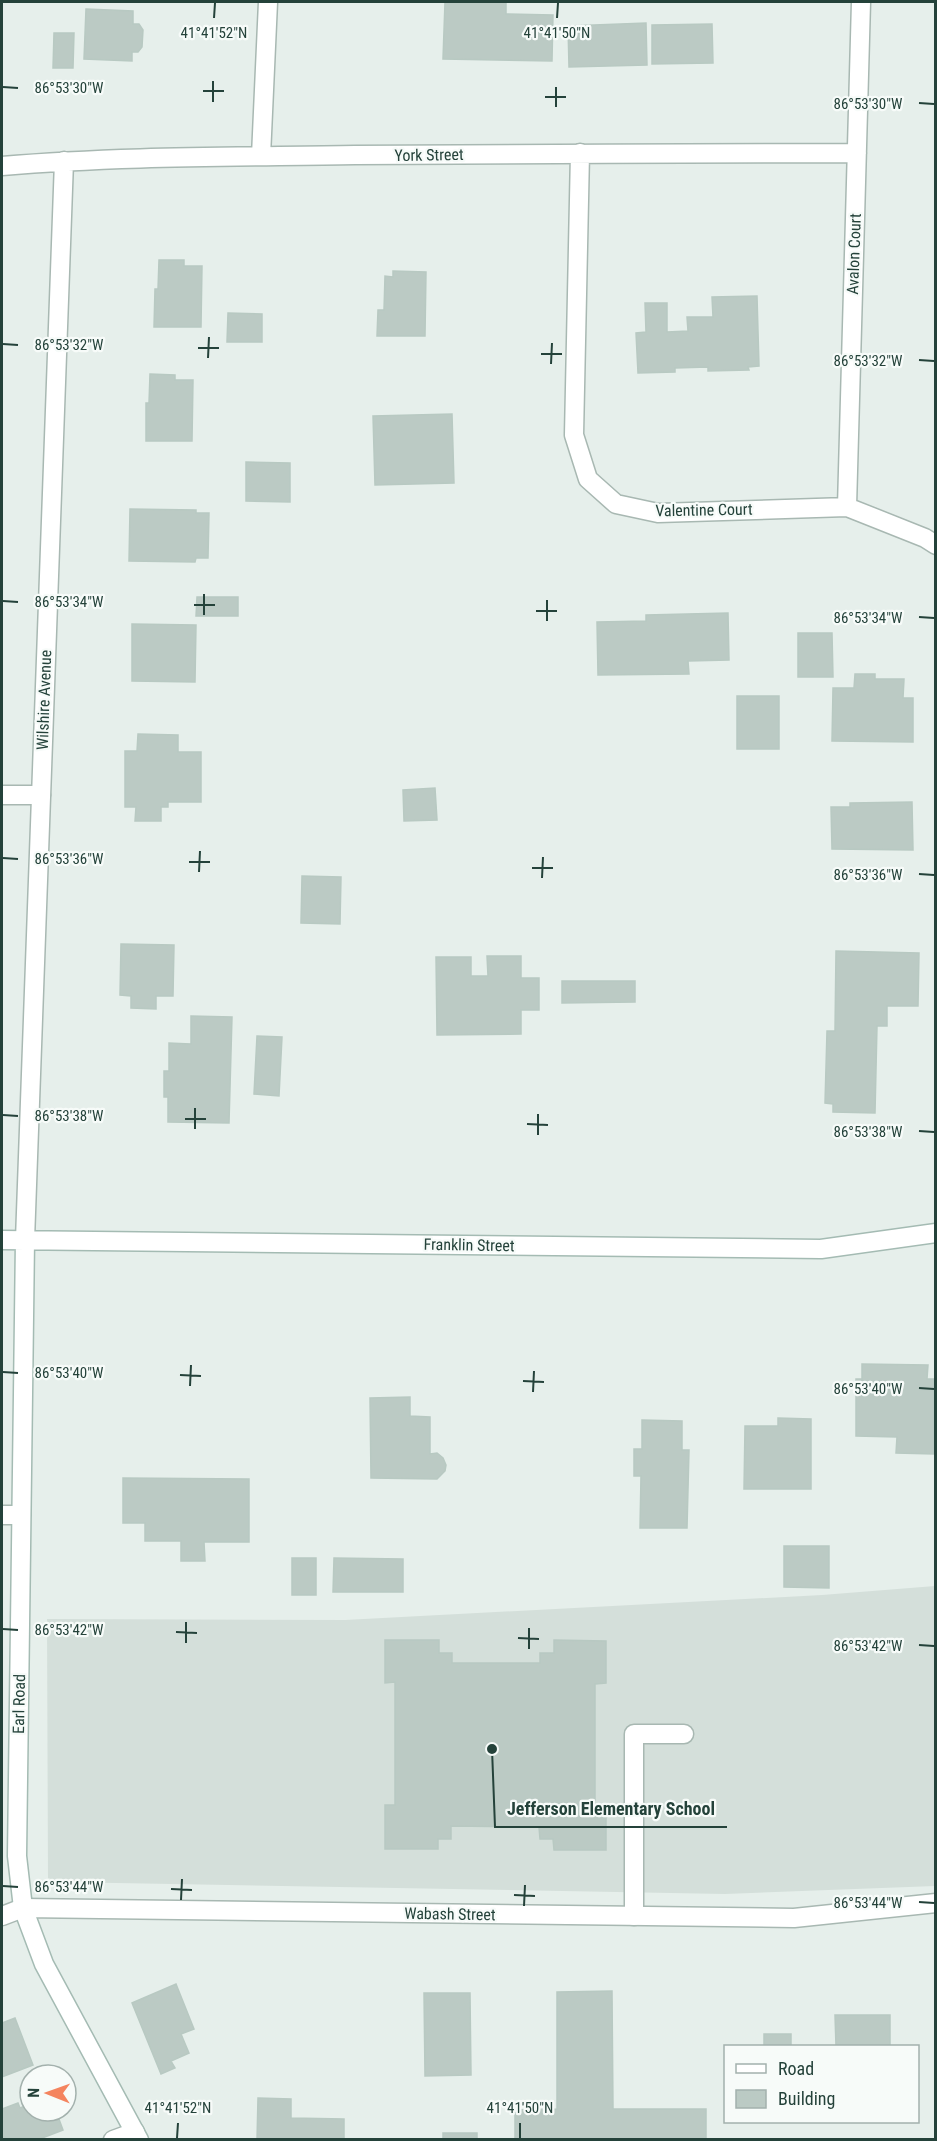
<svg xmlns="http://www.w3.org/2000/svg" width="937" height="2141" viewBox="0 0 937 2141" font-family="'Roboto Condensed',sans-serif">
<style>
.built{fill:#d4dfda}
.building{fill:#bbcac4;stroke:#b8c9c2;stroke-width:1.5}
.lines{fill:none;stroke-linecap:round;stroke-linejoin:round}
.lane-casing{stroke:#a8b8b2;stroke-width:21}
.street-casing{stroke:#a8b8b2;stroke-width:21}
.secondary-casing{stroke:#a4bbb3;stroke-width:21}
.lane{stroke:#fff;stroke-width:18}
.street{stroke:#fff;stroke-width:18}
.secondary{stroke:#fff;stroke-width:18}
.ticks{fill:none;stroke:#24423a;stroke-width:2}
.labels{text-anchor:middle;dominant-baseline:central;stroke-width:4.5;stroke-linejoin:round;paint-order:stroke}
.street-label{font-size:16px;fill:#24423a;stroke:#f7fbf9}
.ticks-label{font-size:15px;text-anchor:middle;fill:#24423a;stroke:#f7fbf9;stroke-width:4.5;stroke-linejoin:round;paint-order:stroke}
.leader{fill:none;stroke:#24423a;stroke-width:2}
.callout-dot{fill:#24423a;stroke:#f7fbf9;stroke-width:2}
.callout-label{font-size:18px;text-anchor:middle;font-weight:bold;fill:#24423a;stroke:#f7fbf9;stroke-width:4.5;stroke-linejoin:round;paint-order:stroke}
</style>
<rect width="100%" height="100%" fill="#e6efeb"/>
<path class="built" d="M935 1586V1886L725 1894 60 1882 48 1878 47 1619 345 1620 822 1595Z"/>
<path class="building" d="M445 2H506V14L553 15 552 61 443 59Z
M86 9 133 11V24H139L143 30 142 47 138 52H132V61L84 59Z
M646 23 647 65 569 67 568 26Z
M712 24 713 63 652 64V25Z
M54 33H74L73 68H53Z
M159 260H184V266H202L201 327H154L155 289H158Z
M393 271 426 272 425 336H377L378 310H384L385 276 393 277Z
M757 296 759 366 748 367 749 370 708 371V367L675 368V372L638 373 636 333 646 332 645 303H667V332L688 331 687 317H713L712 297Z
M228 313 262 314V342H227Z
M150 374 175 375V380H193L192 441H146V403H149Z
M452 414 454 483 375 485 373 416Z
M246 462 290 463V502L246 501Z
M130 509 196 510V513H209L208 558H196L195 562 129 561Z
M197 597H238V616H196Z
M728 613 729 660 688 661 689 674 598 675 597 622 646 621V615Z
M132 624 196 625 195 682 132 681Z
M798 633H832L833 677H798Z
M855 674H875V679H904L903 698H913V742L832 741 833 688H854Z
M737 696H779V749H737Z
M138 734 178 735V752H201V802H168V807H161V821H135L136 807H125V751H137Z
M435 788 437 820 404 821 403 790Z
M912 802 913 850 832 849 831 807H850V803Z
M302 876 341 877 340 924 301 923Z
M121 944 174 945 173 996H156V1009L131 1008V996L120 995Z
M836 951 919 953 918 1006H887V1026H877L875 1113 833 1112V1104L825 1103 827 1031H835Z
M487 956H521V978H539V1010H521V1034L437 1035 436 957H471V976H488Z
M562 981H635V1002L562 1003Z
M191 1016 232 1017 229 1123 168 1122V1097H164V1071H169V1043L191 1044Z
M257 1036 282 1037 279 1096 254 1094Z
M862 1364 928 1365 927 1379H934V1454L896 1453 897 1437 856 1436V1379H862Z
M410 1397V1416L430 1417V1454L437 1453 443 1458 446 1465 445 1471 437 1479 371 1478 370 1398Z
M778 1418 811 1419V1489H744L745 1426H778Z
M642 1420 682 1421V1450H689L687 1528H640L641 1476H634V1449H642Z
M123 1478 249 1479V1542H204L205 1561H181V1541H145V1523H123Z
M784 1546H829V1588L784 1587Z
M292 1558H316V1595H292Z
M334 1558 403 1559V1592H333Z
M385 1640H439V1653H452V1663H540V1653H554V1640L606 1641V1683L595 1684V1806H606V1850H554L553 1839H540L539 1827 451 1826V1839H438V1849H385V1805H395V1682L385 1683Z
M176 1984 194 2029 181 2034 189 2053 171 2061 175 2068 161 2074 132 2003Z
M612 1991 613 2109H706V2140H515V2110L557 2109V1992Z
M424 1993H470L471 2075 425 2076Z
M835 2015H890V2046H836Z
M15 2018 33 2065 2 2077V2023Z
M764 2034H791V2046H764Z
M258 2098 291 2099V2118L344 2119V2140H257Z
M18 2103 20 2108 30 2104V2111H56L63 2130 37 2140H2V2109Z
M443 2133H477V2140H443Z"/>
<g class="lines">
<defs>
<path id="lane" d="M2 795H41
M2 1515H21
M634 1916V1734H684
M113 2140 135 2132"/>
<path id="street" d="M580 153 574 435 588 479 616 504 658 513 847 507 925 538 936 545
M261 156 268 2
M2 166C119 156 237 157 355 155 522 154 690 153 857 153
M847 507 861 2
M25 1240 64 161
M2 1916 23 1908 794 1918 936 1903"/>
<path id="secondary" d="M2 1240 821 1249 936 1233
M25 1240 17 1856 23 1908 44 1964 139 2140"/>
</defs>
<use href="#lane" class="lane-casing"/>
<use href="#street" class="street-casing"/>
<use href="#secondary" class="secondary-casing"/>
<use href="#lane" class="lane"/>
<use href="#street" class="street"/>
<use href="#secondary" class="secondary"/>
</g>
<path class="ticks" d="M214 18 215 3M557 18 558 3M3 87 18 88M203 91H224M545 97H566M213 102V81M919 103 934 104M556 107V87M3 344 18 345M198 348H219M541 354H562M208 358 209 337M919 360 934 361M551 364 552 343M3 601 18 602M194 605H215M536 611H557M204 615V594M919 617 934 618M547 621V600M3 858 18 859M189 862H210M532 868H553M199 872 200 851M919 874 934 875M542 878 543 857M3 1115 18 1116M185 1119H206M527 1124 548 1125M195 1129V1108M919 1131 934 1132M538 1135V1114M3 1372 18 1373M180 1375 201 1376M523 1381 544 1382M190 1386 191 1365M919 1388 934 1389M533 1392 534 1371M3 1629 18 1630M176 1632 197 1633M518 1638 539 1639M186 1643V1622M919 1645 934 1646M529 1649V1628M3 1886 18 1887M171 1889 192 1890M514 1895 535 1896M181 1900 182 1879M919 1902 934 1903M524 1906 525 1885M177 2138 178 2123M520 2138V2123"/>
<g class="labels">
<g class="street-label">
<text transform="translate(429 155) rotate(-1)">York Street</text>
<text transform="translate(854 254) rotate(-88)">Avalon Court</text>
<text transform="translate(704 510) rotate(-1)">Valentine Court</text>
<text transform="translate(44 700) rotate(-88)">Wilshire Avenue</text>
<text transform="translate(469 1245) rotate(1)">Franklin Street</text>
<text transform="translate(19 1704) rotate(-89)">Earl Road</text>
<text transform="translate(450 1914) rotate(1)">Wabash Street</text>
</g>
</g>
<g class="ticks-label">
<text x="214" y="38">41°41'52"N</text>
<text x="557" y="38">41°41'50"N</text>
<text x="69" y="93">86°53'30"W</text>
<text x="868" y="109">86°53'30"W</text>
<text x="69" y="350">86°53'32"W</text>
<text x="868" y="366">86°53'32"W</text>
<text x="69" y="607">86°53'34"W</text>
<text x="868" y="623">86°53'34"W</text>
<text x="69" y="864">86°53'36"W</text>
<text x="868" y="880">86°53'36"W</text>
<text x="69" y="1121">86°53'38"W</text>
<text x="868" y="1137">86°53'38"W</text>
<text x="69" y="1378">86°53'40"W</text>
<text x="868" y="1394">86°53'40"W</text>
<text x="69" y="1635">86°53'42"W</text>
<text x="868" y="1651">86°53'42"W</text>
<text x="69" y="1892">86°53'44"W</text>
<text x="868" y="1908">86°53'44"W</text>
<text x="178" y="2113">41°41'52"N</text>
<text x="520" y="2113">41°41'50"N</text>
</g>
<path class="leader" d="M492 1749L495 1827H727"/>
<circle class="callout-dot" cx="492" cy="1749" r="6"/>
<g class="callout-label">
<text x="611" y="1815">Jefferson Elementary School</text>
</g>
<rect width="937" height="2141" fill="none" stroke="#24423a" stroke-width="6"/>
<rect x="724" y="2045" width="195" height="78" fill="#f7fbf9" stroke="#a3b1ad" stroke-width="1.5"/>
<rect x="736" y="2064" width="30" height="9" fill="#ffffff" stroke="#a3b1ad" stroke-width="1.5"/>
<text x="778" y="2075" font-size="18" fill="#24423a">Road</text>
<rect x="736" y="2090" width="30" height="18" fill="#bbcac4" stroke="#a3b1ad" stroke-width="1.5"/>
<text x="778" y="2105" font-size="18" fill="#24423a">Building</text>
<g transform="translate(48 2093) rotate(271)"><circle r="28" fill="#f7fbf9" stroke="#a3b1ad" stroke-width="1.5"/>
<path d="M0-4.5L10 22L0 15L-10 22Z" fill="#f4845f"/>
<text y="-9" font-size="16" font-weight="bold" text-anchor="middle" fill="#24423a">N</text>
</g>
</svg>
